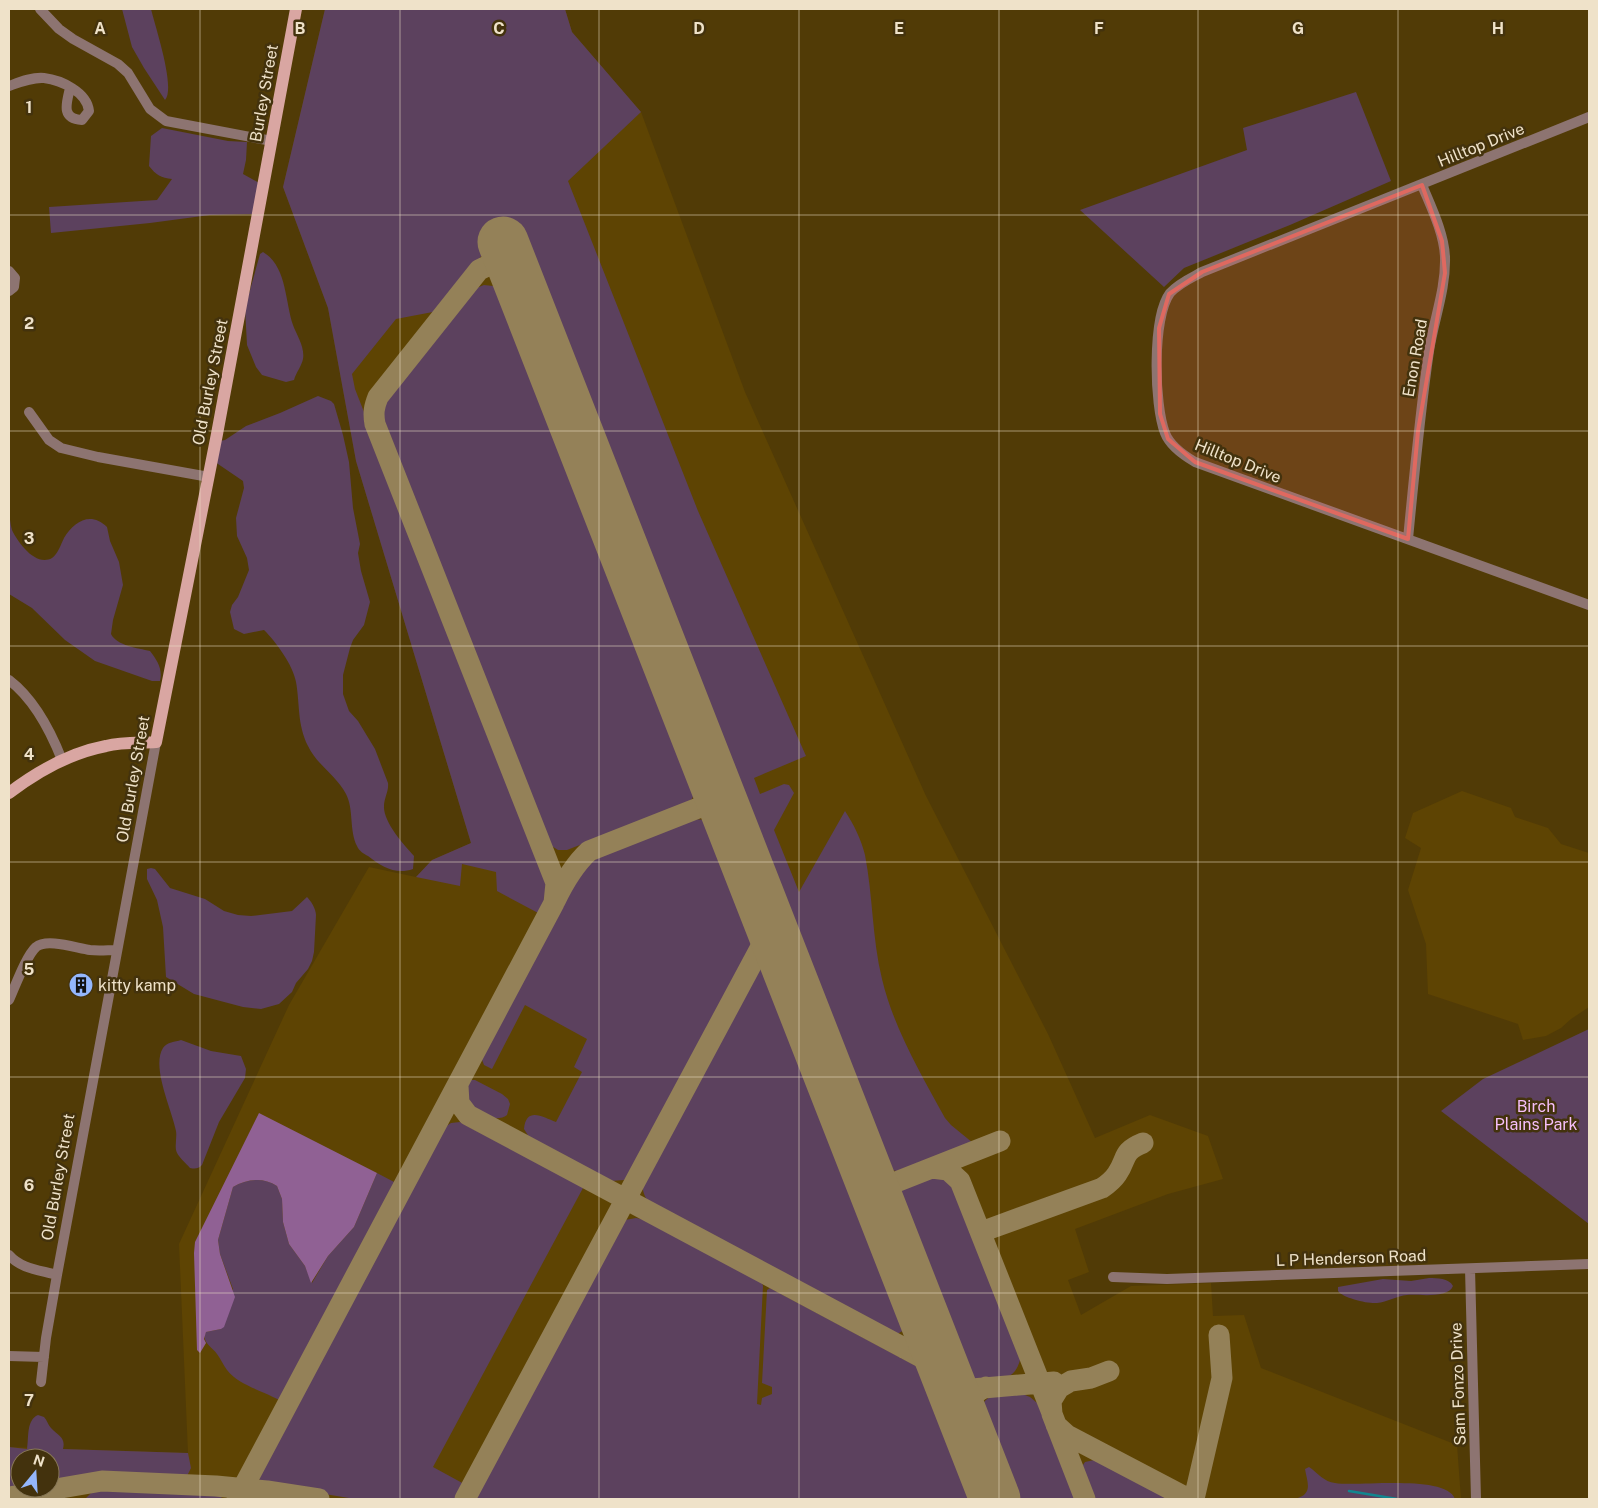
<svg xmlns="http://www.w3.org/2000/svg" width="1598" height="1508" viewBox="0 0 1598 1508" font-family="'Public Sans',sans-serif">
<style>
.built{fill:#5e4403;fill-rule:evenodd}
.green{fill:#5c415e}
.forest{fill:#906194}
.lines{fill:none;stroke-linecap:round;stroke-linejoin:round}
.stream{stroke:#12868f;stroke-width:2.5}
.taxiway{stroke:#948158;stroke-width:21}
.runway{stroke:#948158;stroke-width:51}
.minor{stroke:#8d7471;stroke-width:10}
.major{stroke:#d9a6a2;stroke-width:12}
.marked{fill:#df6960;fill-opacity:0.2;stroke:#df6960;stroke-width:4;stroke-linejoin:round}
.grid{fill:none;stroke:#efe2c9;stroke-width:1;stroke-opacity:0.55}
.labels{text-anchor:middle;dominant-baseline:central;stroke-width:5;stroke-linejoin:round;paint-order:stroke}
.street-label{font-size:16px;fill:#efe2c9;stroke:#43320d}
.poi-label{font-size:16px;fill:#efe2c9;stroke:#43320d;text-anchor:start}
.park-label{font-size:16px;fill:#f6bffa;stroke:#43320d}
.grid-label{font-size:16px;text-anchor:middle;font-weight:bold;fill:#efe2c9;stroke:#43320d;stroke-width:5;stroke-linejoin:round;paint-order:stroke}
</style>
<rect width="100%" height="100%" fill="#513b06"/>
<path class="built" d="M325 9H565L572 32 641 112 745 392 926 796 1048 1034 1095 1138 1150 1115 1208 1136 1223 1179 1168 1194 1075 1229 1089 1272 1068 1280 1081 1315 1131 1286 1211 1283 1213 1316 1244 1315 1261 1368 1457 1445 1461 1499H9V1447L188 1453 179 1244 289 1005 369 867 416 877 432 860 471 843 356 461 328 308 283 187ZM20 1458H50V1488H20Z
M1462 791 1511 808 1515 817 1548 828 1561 844 1589 853V1007L1571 1019 1561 1028 1546 1036 1523 1040 1518 1024 1428 994 1426 944 1408 890 1421 848 1405 838 1413 813Z"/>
<path class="green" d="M122 9H151C155 26 176 88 165 100L144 68 132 47Z
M325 9H565L572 32 641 112 568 181 698 511 806 756 754 778 760 794 784 784 789 785 794 793 774 830 799 892 845 811C854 825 861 839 865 855 873 896 872 938 882 979 894 1029 921 1074 945 1118L951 1125 973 1143 902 1172 891 1170 881 1161 518 235 486 250 438 311 396 319 352 374 355 389 550 886 548 896 540 914 497 891 496 872 462 864 460 886 416 877 432 860 471 843 356 461 328 308 283 187Z
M1356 92 1391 181 1290 225 1184 268 1164 287 1080 210 1247 150 1243 128Z
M162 128 228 141 247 142 246 160 243 174 261 184 255 214 210 215 150 223 51 233 49 207 157 200 172 179C161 178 156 175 149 166L151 136Z
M263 252C287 266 285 302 293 325 297 336 305 347 303 359 302 365 296 373 294 380L286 382 262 375 256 367 247 345 245 308 260 254Z
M484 285 493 286 503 293 697 786 692 799 684 804 567 850H558L547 843 380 416 382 404 474 289Z
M318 396 331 401 334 404 343 435 349 462 353 508 360 544 358 553 361 571 370 602 364 625 353 640 350 648 343 675V694L349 711 358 721 375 749 388 783C389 791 384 798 384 806 383 822 404 845 414 856L413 869C396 875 382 867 368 856 364 854 359 851 357 846 349 830 354 809 346 794 336 775 317 765 308 746 297 724 300 704 296 682 293 665 276 642 264 630L244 634 234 629 230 612 232 605 238 597 249 570 247 558 237 536 236 518 244 488 243 481 218 464 212 458 215 442 225 440 246 426 280 413Z
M9 511C10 517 10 524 12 530 18 543 36 567 52 558 58 554 61 544 64 538 74 521 91 511 107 527L110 541 119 562 123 585 113 620 111 634C117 646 138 648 150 651 157 660 163 669 160 681H152L95 661 65 640 32 608 9 594Z
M693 819 705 820 712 826 755 934V941L631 1174 624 1180 611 1181 531 1140 524 1129C526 1106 543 1117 556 1122L582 1072 574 1067 587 1039 525 1005 492 1069 484 1065 481 1057 575 883 585 868 602 854Z
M151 868 155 869 170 888 205 899 224 911 238 915 251 916 292 911 307 897C311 901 316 909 316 915L314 952 312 961 308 969 296 983 292 992 279 1004 261 1009 243 1007 194 994 166 977 163 927 157 900 147 879V869Z
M764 967 769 971 906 1323 904 1330 899 1333H893L650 1203C643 1196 641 1187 644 1177L755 971 759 968Z
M1589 1029V1224L1441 1111 1483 1079Z
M181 1040 211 1051 241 1056 246 1069 245 1078 219 1122 202 1165C198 1169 195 1169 190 1168 186 1163 177 1156 176 1150 175 1144 177 1137 176 1131 172 1110 151 1067 163 1048 167 1042 175 1042 181 1040Z
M470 1080H475L502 1094 508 1099 510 1104 507 1115C492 1127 452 1103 470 1080Z
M460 1122 581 1186 583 1188 433 1467 466 1485 458 1499H355L264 1484 259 1479 260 1470 445 1127 451 1123Z
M377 1173 396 1183 281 1401C266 1392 238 1385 227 1370 223 1365 221 1359 217 1354 211 1346 201 1342 206 1332L221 1329 233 1289 220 1254 218 1240 233 1187C247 1179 263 1177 277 1186L282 1199 283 1222 289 1244 305 1266 312 1283 328 1256 354 1227Z
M926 1177 945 1179 956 1190 1021 1356C1020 1361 1018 1367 1015 1371 1005 1384 974 1387 964 1373L899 1207V1200L903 1188Z
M636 1218 646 1220 762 1283 763 1286 757 1404 761 1405 762 1398 772 1394V1387L762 1383 767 1290 770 1288 922 1369 929 1379 976 1499H472L617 1227 625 1220Z
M1429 1278C1437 1278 1449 1278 1453 1286 1448 1299 1419 1294 1407 1295 1397 1296 1387 1302 1377 1303 1368 1304 1343 1298 1338 1291V1287L1383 1279 1411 1281Z
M1015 1391 1030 1397 1042 1407 1078 1499H1013L984 1424C974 1396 995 1394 1015 1391Z
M38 1415 44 1417C47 1420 48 1425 51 1428 58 1436 66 1437 63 1449L188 1453 191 1468 187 1476 101 1475 50 1483V1458H20V1488H23L9 1490V1447L27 1449C29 1438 26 1420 38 1415Z
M1094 1460 1098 1462 1168 1499H1092L1081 1468 1085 1462Z
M1309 1467C1318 1473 1324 1482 1335 1483 1358 1487 1446 1474 1455 1499H1295C1314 1494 1307 1482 1305 1469Z
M110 1488 207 1491 218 1494 223 1499H85L95 1489Z"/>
<path class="forest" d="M259 1113 377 1173 354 1227 328 1256 311 1283 305 1266 289 1244 283 1222 282 1199 277 1186C263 1177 247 1179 233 1187L218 1240 220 1254 235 1297 224 1327 221 1329 206 1332 204 1339 206 1343 200 1353 197 1350 194 1253 195 1242Z"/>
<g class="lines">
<path class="stream" d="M1349 1491 1397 1499"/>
<path class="taxiway" d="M555 901C564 882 574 865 589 851L721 799
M458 1086 459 1103 468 1115 934 1364 947 1378
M932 1168 948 1170 960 1181 1052 1413
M868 1176 881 1184H891L1000 1141
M880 1205C880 1195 882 1189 891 1184
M981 1232 1102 1188C1108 1184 1113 1180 1117 1174 1128 1158 1121 1152 1143 1143
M904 1348C921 1349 926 1338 926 1323
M946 1374 960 1387 972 1389 1054 1382
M964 1421C964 1404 971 1394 986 1387
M1056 1425 1067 1435 1189 1499
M9 1497 102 1481 216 1486 267 1491 319 1499
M237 1499 554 903 556 883 375 424C373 413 374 407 378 397L479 270 495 262 514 273
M465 1499 771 928
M1085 1499 1052 1414 1051 1401 1059 1388 1071 1381 1091 1378 1109 1371
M1194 1499 1222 1378 1219 1335"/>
<path class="runway" d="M503 242 995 1499"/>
<path class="minor" d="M40 9 59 29 73 39 118 64 128 73 150 109 166 121 272 141
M9 86C20 82 32 77 44 78 61 80 87 92 89 111L82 120C60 119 67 102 70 88
M1589 117 1202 272C1191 278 1179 283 1170 293 1152 317 1154 405 1165 433 1170 446 1183 455 1195 462L1589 605
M9 271 15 278 14 287 9 291
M29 412 49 440 61 448 98 457 209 477
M1408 539C1414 476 1420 413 1429 351 1434 319 1446 289 1445 257 1444 233 1431 207 1422 185
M9 680C34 699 51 732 62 760
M9 1000C15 987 26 956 36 947 47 938 76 948 90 950 99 951 108 950 117 950
M9 1255C21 1269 40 1270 57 1275
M1470 1269 1476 1499
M1113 1277 1167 1279 1589 1264
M9 1356 44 1357
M41 1382 46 1338 57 1275 156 742"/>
<path class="major" d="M9 793C38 771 69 753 106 746 122 742 140 743 156 742L217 434 296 9"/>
</g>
<path class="marked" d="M1422 185 1442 241 1445 273 1418 431 1408 539 1195 462 1168 439 1160 414 1159 328 1169 294 1202 272Z"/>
<path class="grid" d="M200 9V1499M400 9V1499M599 9V1499M799 9V1499M999 9V1499M1198 9V1499M1398 9V1499M9 215H1589M9 431H1589M9 646H1589M9 862H1589M9 1077H1589M9 1293H1589"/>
<defs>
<symbol id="building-disc" viewBox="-11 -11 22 22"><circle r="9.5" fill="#94b7fd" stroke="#43320d"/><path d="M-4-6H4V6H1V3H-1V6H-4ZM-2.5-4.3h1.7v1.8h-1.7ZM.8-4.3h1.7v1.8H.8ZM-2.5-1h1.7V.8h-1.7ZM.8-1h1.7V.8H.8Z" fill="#111"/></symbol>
</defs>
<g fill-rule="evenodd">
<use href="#building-disc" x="67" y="971" width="28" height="28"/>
</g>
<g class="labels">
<g class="street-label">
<text transform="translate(264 93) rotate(-80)">Burley Street</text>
<text transform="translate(1481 145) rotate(-22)">Hilltop Drive</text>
<text transform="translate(1415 358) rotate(-80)">Enon Road</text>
<text transform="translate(210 382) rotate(-79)">Old Burley Street</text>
<text transform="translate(1238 461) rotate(22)">Hilltop Drive</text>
<text transform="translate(133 779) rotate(-80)">Old Burley Street</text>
<text transform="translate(58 1177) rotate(-80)">Old Burley Street</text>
<text transform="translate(1351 1258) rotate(-2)">L P Henderson Road</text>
<text transform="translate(1458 1384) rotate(-92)">Sam Fonzo Drive</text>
</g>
<g class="poi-label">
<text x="98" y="985">kitty kamp</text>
</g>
<g class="park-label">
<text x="1536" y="1106">Birch<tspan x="1536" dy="18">Plains Park</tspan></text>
</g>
</g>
<g class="grid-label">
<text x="100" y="34">A</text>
<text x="300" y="34">B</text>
<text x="499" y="34">C</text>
<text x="699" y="34">D</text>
<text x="899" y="34">E</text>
<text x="1099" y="34">F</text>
<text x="1298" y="34">G</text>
<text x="1498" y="34">H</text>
<text x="29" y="113">1</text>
<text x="29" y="329">2</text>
<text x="29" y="544">3</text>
<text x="29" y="760">4</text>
<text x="29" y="975">5</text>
<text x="29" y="1191">6</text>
<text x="29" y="1406">7</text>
</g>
<rect width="1598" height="1508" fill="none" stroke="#efe2c9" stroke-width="20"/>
<g transform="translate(35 1473) rotate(18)"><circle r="24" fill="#43320d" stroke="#887858"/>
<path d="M0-4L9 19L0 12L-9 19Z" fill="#94b7fd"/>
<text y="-8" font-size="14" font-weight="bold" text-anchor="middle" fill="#efe2c9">N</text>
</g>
</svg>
